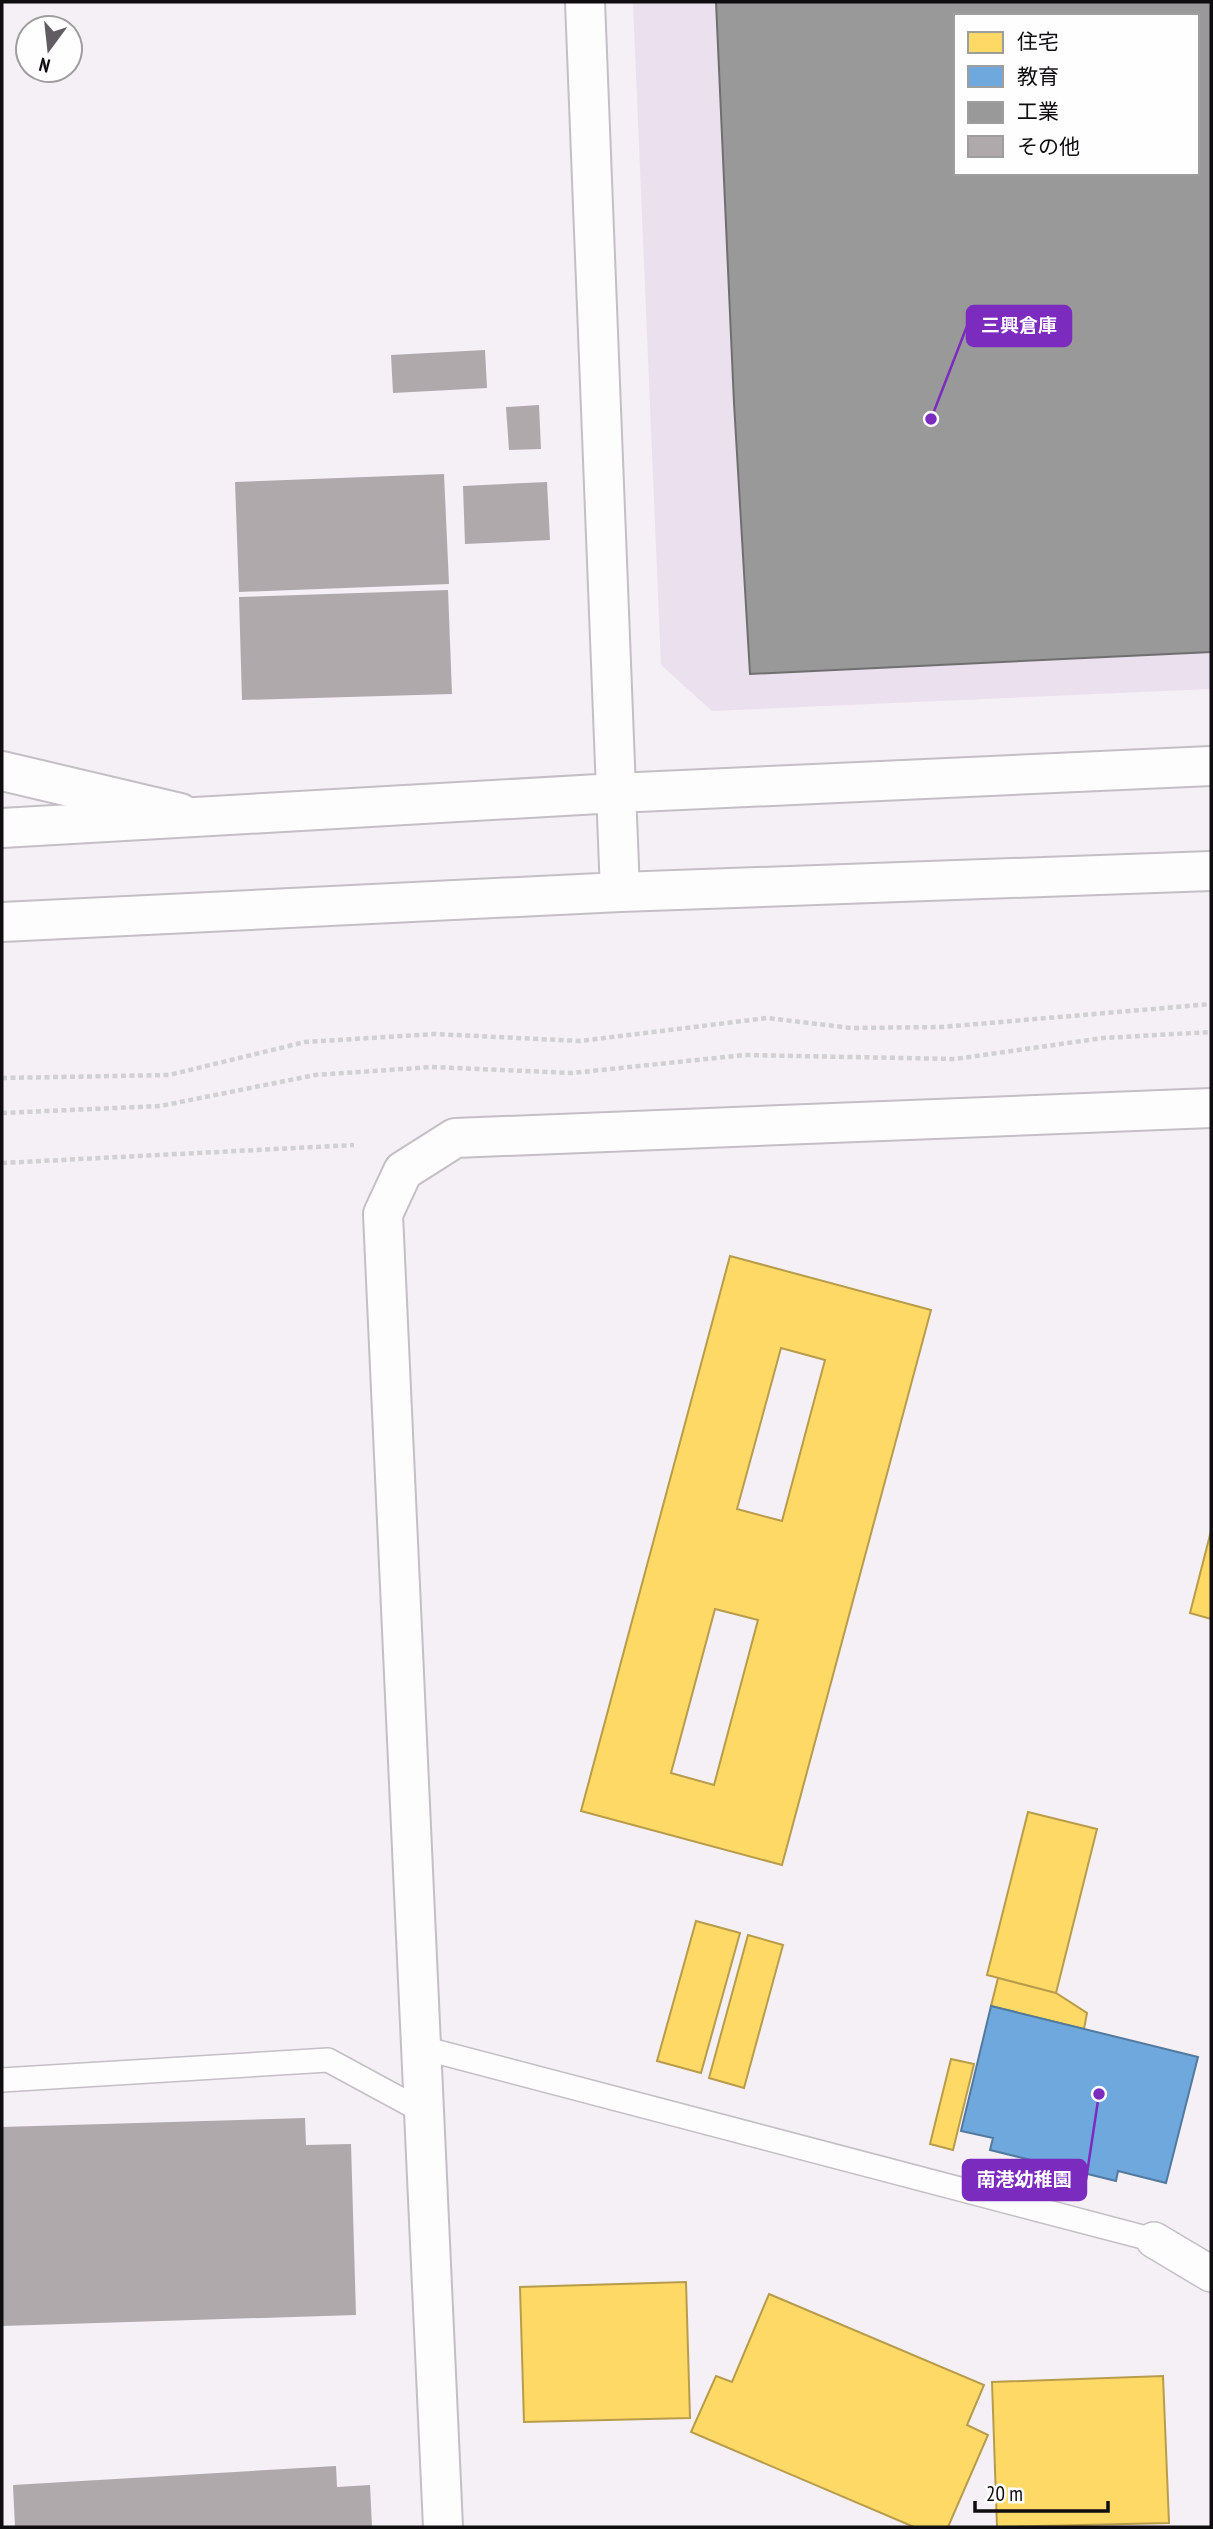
<svg xmlns="http://www.w3.org/2000/svg" width="1213" height="2529" viewBox="0 0 1213 2529" font-family="'PT Sans Narrow','Noto Sans JP',sans-serif">
<style>
.built{fill:#ebe0ed;fill-rule:evenodd}
.homes{fill:#ffd966;stroke:#b79c4c;stroke-width:2;fill-rule:evenodd}
.schools{fill:#6fa8dc;stroke:#527a9f;stroke-width:2}
.industry{fill:#999;stroke:#706f70;stroke-width:2;fill-rule:evenodd}
.building{fill:#afa9ac}
.lines{fill:none;stroke-linecap:round;stroke-linejoin:round}
.service-casing{stroke:#c3bfc4;stroke-width:26}
.pedestrian-casing{stroke:#c3bfc4;stroke-width:38}
.minor-casing{stroke:#c3bfc4;stroke-width:42}
.tertiary-casing{stroke:#c3bfc4;stroke-width:42}
.path{stroke:#d1d0d2;stroke-width:4.5;stroke-dasharray:5 3.5;stroke-linecap:butt}
.service{stroke:#fefdfe;stroke-width:23}
.pedestrian{stroke:#fefdfe;stroke-width:35}
.minor{stroke:#fefdfe;stroke-width:38}
.tertiary{stroke:#fefdfe;stroke-width:38}
.leader{fill:none;stroke:#7b2cbf;stroke-width:2.5}
.callout-dot{fill:#7b2cbf;stroke:#fefefe;stroke-width:2.5}
.callout{fill:#7b2cbf;stroke:#7b2cbf;stroke-width:2.5}
.callout-label{font-size:19px;text-anchor:middle;font-weight:bold;fill:#fff}
</style>
<rect width="100%" height="100%" fill="#f5eff6"/>
<path class="built" d="M633 2H1211V689L712 711 661 665ZM956 16H1197V173H956Z"/>
<path class="homes" d="M730 1256 931 1310 782 1865 581 1811ZM781 1348 825 1360 782 1521 737 1509ZM715 1609 758 1620 714 1785 671 1773Z
M1211 1531V1619L1190 1613Z
M1028 1812 1097 1829 1056 1993 987 1975Z
M696 1921 740 1933 701 2073 657 2061Z
M748 1935 783 1945 744 2088 709 2078Z
M998 1978 1056 1993 1087 2013 1084 2029 991 2006Z
M951 2059 974 2064 953 2150 930 2144Z
M686 2282 690 2418 524 2422 520 2287Z
M769 2294 984 2385 967 2425 988 2435 948 2527H914L691 2432 716 2376 732 2382Z
M1163 2376 1169 2523 997 2527 992 2382Z"/>
<path class="schools" d="M991 2006 1198 2057 1166 2183 1118 2171 1116 2181 990 2150 993 2138 961 2131Z"/>
<path class="industry" d="M716 2H1211V652L750 674 734 403ZM956 16H1197V173H956Z"/>
<path class="building" d="M485 350 487 388 393 393 391 355Z
M539 405 541 449 509 450 506 407Z
M444 474 449 584 239 592 235 482Z
M547 482 550 540 465 544 463 486Z
M448 590 452 694 242 700 239 597Z
M305 2118 306 2145 351 2144 356 2315 2 2326V2127Z
M336 2466 337 2487 370 2485 372 2527H15L13 2485Z"/>
<g class="lines">
<defs>
<path id="service" d="M423 2048 1154 2240
M2 2080 328 2060 424 2112"/>
<path id="pedestrian" d="M1154 2240 1211 2274"/>
<path id="minor" d="M2 771 180 813"/>
<path id="tertiary" d="M585 2 620 892
M2 828 616 793 1211 766
M2 922 620 892 1211 871
M443 2527 383 1214 403 1171 455 1138 1211 1108"/>
</defs>
<use href="#service" class="service-casing"/>
<use href="#pedestrian" class="pedestrian-casing"/>
<use href="#minor" class="minor-casing"/>
<use href="#tertiary" class="tertiary-casing"/>
<path class="path" d="M2 1078 169 1075 305 1042 435 1034 580 1041 767 1018 851 1028 942 1027 1211 1004
M2 1113 160 1106 315 1075 432 1067 572 1073 745 1055 955 1059 1103 1038 1211 1032
M2 1163 354 1145"/>
<use href="#service" class="service"/>
<use href="#pedestrian" class="pedestrian"/>
<use href="#minor" class="minor"/>
<use href="#tertiary" class="tertiary"/>
</g>
<path class="leader" d="M931 419L967 326M1099 2094L1086 2180"/>
<g class="callout-dot">
<circle cx="931" cy="419" r="7"/>
<circle cx="1099" cy="2094" r="7"/>
</g>
<g class="callout">
<rect x="967" y="306" width="104" height="40" rx="7"/>
<rect x="963" y="2160" width="123" height="40" rx="7"/>
</g>
<g class="callout-label">
<text x="1019" y="332">三興倉庫</text>
<text x="1024" y="2186">南港幼稚園</text>
</g>
<rect width="1213" height="2529" fill="none" stroke="#100d11" stroke-width="7"/>
<rect x="954" y="14" width="245" height="161" fill="#fefefe" stroke="#9f9e9f" stroke-width="2"/>
<rect x="968" y="32" width="35" height="21" fill="#ffd966" stroke="#9f9e9f" stroke-width="2"/>
<text x="1017" y="49" font-size="21" fill="#100d11">住宅</text>
<rect x="968" y="66" width="35" height="21" fill="#6fa8dc" stroke="#9f9e9f" stroke-width="2"/>
<text x="1017" y="84" font-size="21" fill="#100d11">教育</text>
<rect x="968" y="102" width="35" height="21" fill="#999999" stroke="#9f9e9f" stroke-width="2"/>
<text x="1017" y="119" font-size="21" fill="#100d11">工業</text>
<rect x="968" y="136" width="35" height="21" fill="#afa9ac" stroke="#9f9e9f" stroke-width="2"/>
<text x="1017" y="154" font-size="21" fill="#100d11">その他</text>
<g transform="translate(49 49) rotate(195)"><circle r="33" fill="#fefefe" stroke="#9f9e9f" stroke-width="2"/>
<path d="M0-5L12 26L0 18L-12 26Z" fill="#605c61"/>
<text y="-10" font-size="19" font-weight="bold" text-anchor="middle" fill="#100d11">N</text>
</g>
<path d="M975 2501v10h133v-10" fill="none" stroke="#100d11" stroke-width="3.5"/>
<text x="986" y="2501" font-size="21" fill="#100d11" stroke="#fefefe" stroke-width="5" paint-order="stroke">20 m</text>
</svg>
